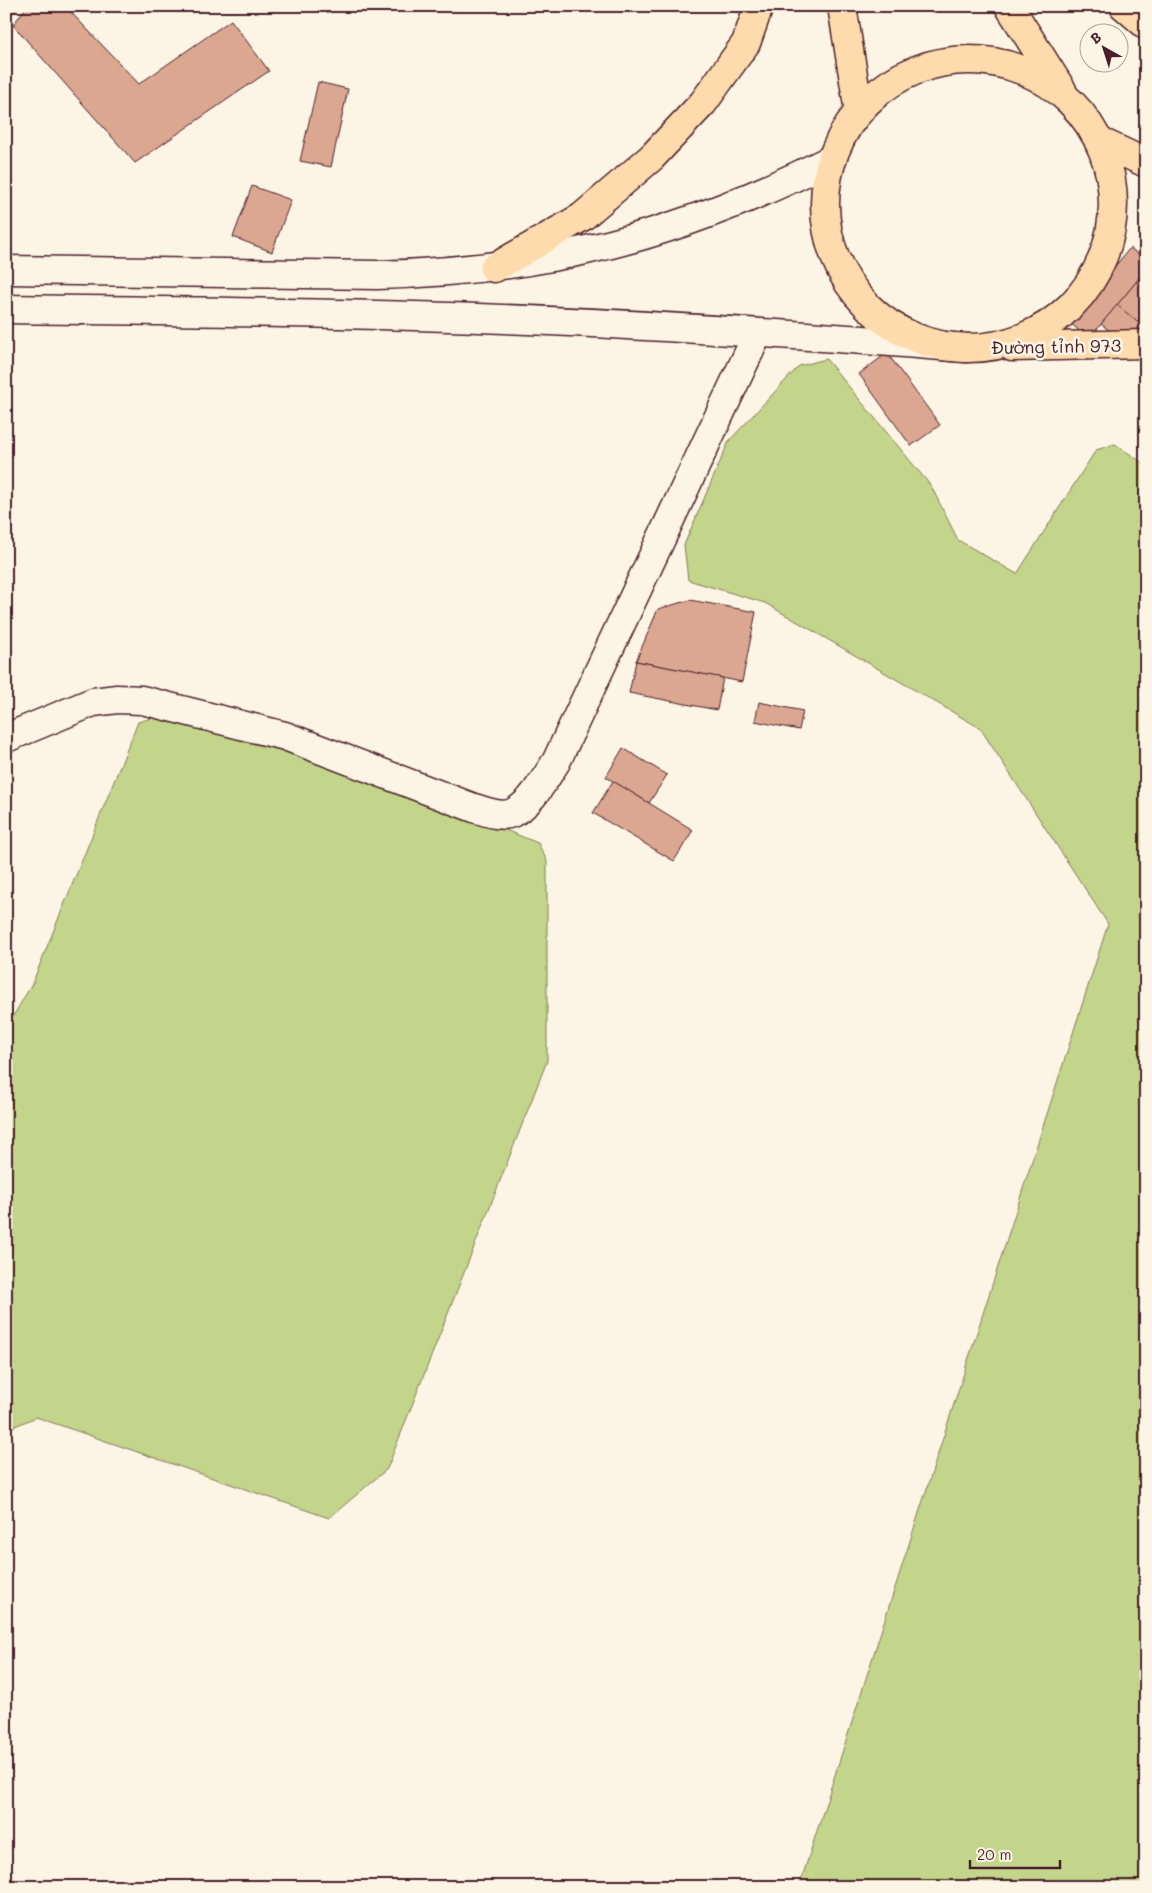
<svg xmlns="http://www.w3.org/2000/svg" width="1152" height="1893" viewBox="0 0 1152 1893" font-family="Mali,sans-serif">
	<rect width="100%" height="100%" fill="#fcf5e5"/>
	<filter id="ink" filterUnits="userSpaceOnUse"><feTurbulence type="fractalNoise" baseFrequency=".02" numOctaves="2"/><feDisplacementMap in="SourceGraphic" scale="10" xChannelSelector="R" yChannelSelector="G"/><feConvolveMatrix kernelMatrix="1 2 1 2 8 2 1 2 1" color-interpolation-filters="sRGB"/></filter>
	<g filter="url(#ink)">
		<g fill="#c3d58a" stroke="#867a5a">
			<polygon points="826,359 931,486 958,540 1017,574 1096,450 1115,444 1146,465 1146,1887 799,1887 1108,924 980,728 765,603 688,580 684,545 729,441 799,366"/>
			<polygon points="162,715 344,766 538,843 547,861 547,1061 387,1469 329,1518 36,1417 6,1430 6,1016 12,1018 32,984 138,722"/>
		</g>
		<g fill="#dca791" stroke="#4a1f2b">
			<polygon points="6,6 20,6 7,18"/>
			<polygon points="27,6 65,6 139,84 231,20 269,71 135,163 13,25"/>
			<polygon points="318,82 348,89 331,167 300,161"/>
			<polygon points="252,186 291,200 272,252 233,237"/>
			<polygon points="1130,248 1146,260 1146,270 1089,339 1069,322"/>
			<polygon points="1146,270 1146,290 1136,282"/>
			<polygon points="1136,282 1146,290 1146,329 1117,305"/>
			<polygon points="1117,305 1141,325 1125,343 1101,324"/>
			<polygon points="887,353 940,425 911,446 859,374"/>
			<polygon points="690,600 756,612 742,682 636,661 658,609"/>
			<polygon points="636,661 723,678 717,710 629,693"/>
			<polygon points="759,702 803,711 799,730 755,721"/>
			<polygon points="623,748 667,775 649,803 606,777"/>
			<polygon points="613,781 693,830 674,861 593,813"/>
		</g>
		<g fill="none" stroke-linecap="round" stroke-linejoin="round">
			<g stroke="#4a1f2b" stroke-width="31">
				<path id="street" d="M6 738 93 702 117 699 142 700 285 736 474 808C485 811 501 818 512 813 531 805 545 778 556 762L758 333"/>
			</g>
			<g stroke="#4a1f2b" stroke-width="31">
				<g id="secondary">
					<path d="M6 270 377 275C548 270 679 236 832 159"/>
					<path d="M6 309C164 311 322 312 479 318 641 324 804 335 966 348"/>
				</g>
			</g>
			<g stroke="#4a1f2b" stroke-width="31">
				<g id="primary">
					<polyline points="842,6 859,112"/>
					<polyline points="1009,6 1062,90"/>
					<polyline points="1124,6 1146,25"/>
					<circle cx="969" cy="204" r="144"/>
					<polyline points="1099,141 1146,163"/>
					<polyline points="494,268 582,217 652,157 703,103 746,43 759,6"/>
					<polyline points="1012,347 1146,344"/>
				</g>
			</g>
			<use href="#street" stroke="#fcf5e5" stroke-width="28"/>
			<use href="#secondary" stroke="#fcf5e5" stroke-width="28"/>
			<use href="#primary" stroke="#fedbac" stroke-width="28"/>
		</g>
	</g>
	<g text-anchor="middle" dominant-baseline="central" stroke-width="5" stroke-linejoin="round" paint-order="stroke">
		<g font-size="18" fill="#4a1f2b" stroke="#fcf5e5">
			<text transform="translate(1056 346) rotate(-1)">Đường tỉnh 973</text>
		</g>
	</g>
	<rect width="1152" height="1893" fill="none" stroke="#fcf5e5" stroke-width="25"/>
	<rect x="12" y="12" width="1127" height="1868" fill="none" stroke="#4a1f2b" stroke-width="2" filter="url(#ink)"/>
	<g transform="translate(1104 48) rotate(321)"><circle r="24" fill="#fcf5e5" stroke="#b59f9b"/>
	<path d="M0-4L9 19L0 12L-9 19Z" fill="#4a1f2b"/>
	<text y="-8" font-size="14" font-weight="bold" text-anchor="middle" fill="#4a1f2b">B</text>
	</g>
	<path d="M970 1860v8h90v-8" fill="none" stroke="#4a1f2b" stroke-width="2.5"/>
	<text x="977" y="1860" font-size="15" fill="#4a1f2b" stroke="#fcf5e5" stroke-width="4" paint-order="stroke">20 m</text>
</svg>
